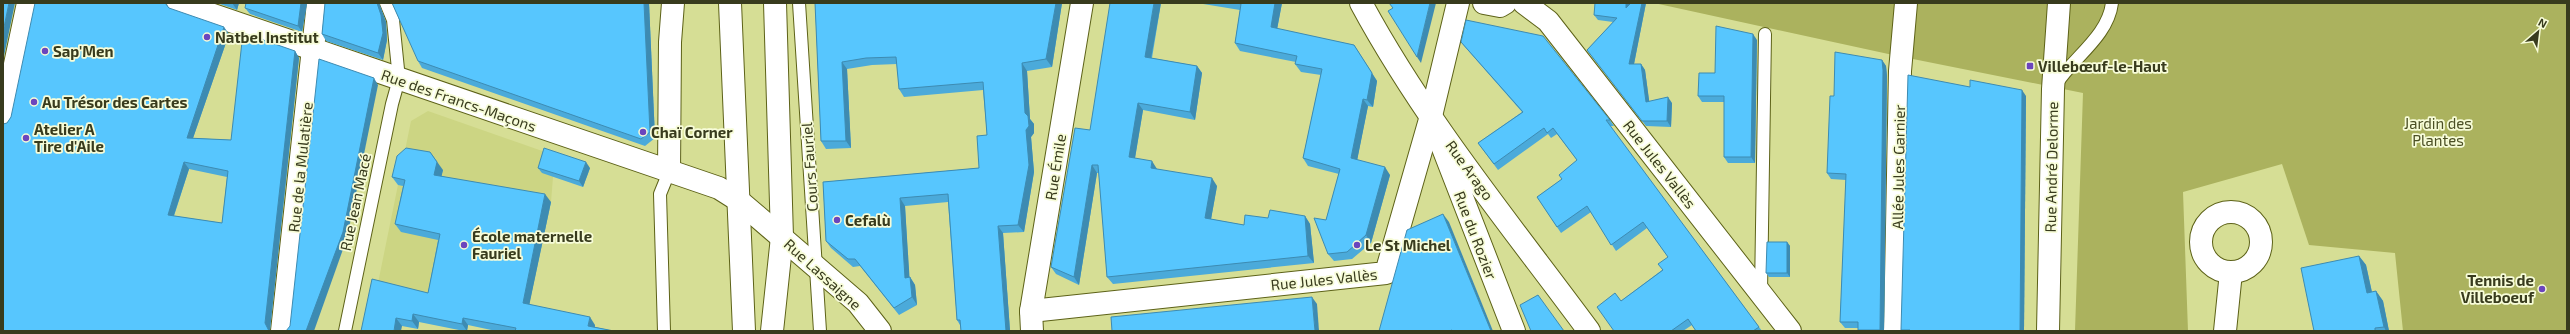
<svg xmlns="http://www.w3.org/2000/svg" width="2570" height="334" viewBox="0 0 2570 334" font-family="'Exo 2',sans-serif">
	<rect width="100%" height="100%" fill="#d6de95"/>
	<polygon fill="#ccd583" points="428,111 548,153 553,177 551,202 526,319 377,288 411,121"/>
	<polygon fill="#abb25e" points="1654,3 2567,3 2567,331 2403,331 2395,253 2309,245 2282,164 2183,192 2188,331 2075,331 2083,93 1893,55"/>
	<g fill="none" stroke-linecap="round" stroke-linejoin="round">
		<g stroke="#5d6218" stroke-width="14">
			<g id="lane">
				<polyline points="799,3 820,331"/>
				<path d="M2057 83C2074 57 2108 36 2112 3"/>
				<polyline points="1761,292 1765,34"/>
				<polyline points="345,331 392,104 399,79 393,20 386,3"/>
				<polyline points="664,331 660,194 669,172"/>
			</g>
		</g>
		<g stroke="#5d6218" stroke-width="24">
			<g id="street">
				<polyline points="178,3 719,188 738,200"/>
				<path d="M1361 3C1424 120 1510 224 1589 331"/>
				<polyline points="1484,3 1500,6 1505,3"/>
				<polyline points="1524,3 1548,21 1790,331"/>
				<polyline points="3,121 28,3"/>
				<polyline points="1441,143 1514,331"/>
				<polyline points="669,172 670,42 673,3"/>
				<circle cx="2231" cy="242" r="30"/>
				<polyline points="1031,311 1386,273 1431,116 1458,3"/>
				<polyline points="282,331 318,3"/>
				<polyline points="1032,331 1031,311 1082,3"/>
				<polyline points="1895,331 1900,71 1906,3"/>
				<polyline points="2048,331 2053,89 2059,3"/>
				<polyline points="2225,331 2231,272"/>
			</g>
		</g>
		<g stroke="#5d6218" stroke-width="24">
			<g id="secondary">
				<polyline points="730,3 744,331"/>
				<polyline points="738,200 858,303 880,331"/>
				<polyline points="772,331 782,237 775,3"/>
			</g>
		</g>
		<use href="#lane" stroke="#fff" stroke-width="12"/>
		<use href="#street" stroke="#fff" stroke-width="22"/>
		<use href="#secondary" stroke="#fff" stroke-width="22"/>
	</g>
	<g fill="#4baada" fill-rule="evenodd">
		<polygon points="217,3 239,3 237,10"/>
		<polygon points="246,3 307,3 302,32 250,14 245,8"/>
		<polygon points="325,3 379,3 386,22 387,40 383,60 326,41 322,34"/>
		<polygon points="649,3 655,138 645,146 422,68 418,61"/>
		<polygon points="815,3 1062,3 1052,67 1027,71 1030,119 1034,124 1034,133 1031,137 1034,172 1024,232 1003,233 1010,331 961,331 960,325 957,320 948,202 905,206 909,277 910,277 915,285 917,305 899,315 860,266 853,267 831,248 826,241 823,182 979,168 987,135 983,90 904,97 899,89 897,64 872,65 847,69 851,148 826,149 821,141"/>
		<polygon points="1161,3 1152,58 1197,66 1202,73 1195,120 1143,110 1135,158 1157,169 1217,186 1211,219 1244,225 1268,218 1305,216 1310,224 1314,263 1113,284 1107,277 1099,173 1097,173 1079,285 1056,274 1051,267 1090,130"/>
		<polygon points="1197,3 1282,3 1277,29 1354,45 1377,81 1373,107 1368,106 1357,160 1390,175 1371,243 1352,259 1334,261 1328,254 1326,220 1339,174 1308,166 1303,158 1321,75 1301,72 1295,64 1296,62 1240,51 1235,43 1240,10"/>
		<polygon points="1595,3 1630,3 1630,4 1646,3 1634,64 1641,64 1645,70 1649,101 1672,103 1671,127 1646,126 1587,50 1613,22 1598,20 1594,15"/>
		<path d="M166 4 169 8 229 34 193 138 231 140 295 51 299 58 270 330V331H3L7 123 11 117ZM189 169 227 177 222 223 174 216Z"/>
		<polygon points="1757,40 1755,163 1728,163 1724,157 1724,102 1702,102 1698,96 1715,73"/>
		<polygon points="1461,42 1610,120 1614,126 1610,126 1762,331 1696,331 1692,325 1683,331 1614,331 1621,301 1662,270 1668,257 1647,228 1616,251 1591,212 1561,233 1537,197 1562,179 1577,160 1557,134 1551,138 1548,134 1498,170 1478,143 1522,112 1465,47"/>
		<polygon points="1882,60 1886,66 1887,76 1884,331 1859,331 1858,328 1845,328 1840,322 1846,180 1831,179 1827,173 1834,96"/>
		<polygon points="1970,87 2026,96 2024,331 1902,331 1901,330"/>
		<polygon points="538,168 590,168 583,187 542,173"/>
		<polygon points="443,170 441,176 551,202 529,305 595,325 595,327 614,331 496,331 468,325 467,331 464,331 419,322 418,329 402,326 361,331 428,293 438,240 401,232 395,224 403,186 398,185 392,177"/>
		<polygon points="1787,242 1790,246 1790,277 1769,277 1766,273"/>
		<polygon points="2359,256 2366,265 2372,292 2376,291 2383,301 2389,331 2314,331"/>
	</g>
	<g fill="#3d8bb2">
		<polygon points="9,3 15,3 3,61 3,32"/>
		<polygon points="232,3 239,3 237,10"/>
		<polygon points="301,3 307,3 302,32 298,26"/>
		<polygon points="377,3 379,3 386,22 387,40 383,60 378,53"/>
		<polygon points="644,3 649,3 655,138 650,132"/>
		<polygon points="1056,3 1062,3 1052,67 1046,59"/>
		<polygon points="1154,3 1161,3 1150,64 1145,57"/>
		<polygon points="1275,3 1282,3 1276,35 1271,27"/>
		<polygon points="1430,3 1436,3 1421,63 1417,57"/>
		<polygon points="1626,3 1630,3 1630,14 1626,8"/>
		<polygon points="1642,3 1646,3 1633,69 1629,64"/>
		<polygon points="224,27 229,34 191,144 187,138"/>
		<polygon points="1753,34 1757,40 1755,163 1751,157"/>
		<polygon points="1354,45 1377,81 1373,107 1367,100"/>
		<polygon points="295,51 299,58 270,330 270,331 269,331 265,323"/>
		<polygon points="1882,60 1886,66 1887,76 1884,331 1880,331 1880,330"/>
		<polygon points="842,62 847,69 851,148 846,141"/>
		<polygon points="1022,63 1027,71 1030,119 1034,124 1034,133 1031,137 1034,172 1024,232 1018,225 1026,130"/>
		<polygon points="1641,64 1645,70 1650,107 1646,102"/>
		<polygon points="1197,66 1202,73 1195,120 1190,112"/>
		<polygon points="374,78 378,85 347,238 314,331 306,331"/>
		<polygon points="2022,90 2026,96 2024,331 2020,331"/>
		<polygon points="1668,97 1672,103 1671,127 1667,121"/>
		<polygon points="1363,99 1368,106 1356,166 1351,158"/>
		<polygon points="1138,103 1143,110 1134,164 1129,157"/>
		<polygon points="430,152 443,170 440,183 434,175"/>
		<polygon points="1152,161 1157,169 1156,175 1151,168"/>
		<polygon points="184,162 189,169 172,221 168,215"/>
		<polygon points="586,162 590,168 583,187 579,181"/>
		<polygon points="1092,165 1097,173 1079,285 1074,277"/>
		<polygon points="1385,167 1390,175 1371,243 1366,235"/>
		<polygon points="1212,178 1217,186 1210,225 1205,218"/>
		<polygon points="545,194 551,202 528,311 523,303"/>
		<polygon points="900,198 905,206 910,285 905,278"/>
		<polygon points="1443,214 1449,222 1493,331 1491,331"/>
		<polygon points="1305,216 1310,224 1314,263 1308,256"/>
		<polygon points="998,226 1003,233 1010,331 1006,331"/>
		<polygon points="1787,242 1790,246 1790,277 1787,273"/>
		<polygon points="2359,256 2366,265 2374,302 2367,293"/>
		<polygon points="910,277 915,285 917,305 912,297"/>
		<polygon points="2376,291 2383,301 2389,331 2386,331 2384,327"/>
		<polygon points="1312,297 1317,304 1319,331 1315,331"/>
		<polygon points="413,314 419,322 418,329 412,321"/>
		<polygon points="590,317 595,325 594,331 588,326"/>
		<polygon points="396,318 402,326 401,331 394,331"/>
		<polygon points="463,318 468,325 467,331 462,324"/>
	</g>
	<g fill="#57c6fe" stroke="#3d8bb2" fill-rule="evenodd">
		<polygon points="3,3 9,3 3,32"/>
		<path d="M35 3H165L169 8 224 27 187 138 231 140 243 33 295 51 265 323 269 331H3V124L7 123 11 117ZM184 162 228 171 222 223 168 215Z"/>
		<polygon points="246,3 301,3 298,26 245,8"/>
		<polygon points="325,3 377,3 381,15 383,33 378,53 322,34"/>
		<polygon points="392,3 644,3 650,132 641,139 418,61"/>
		<polygon points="815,3 1056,3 1046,59 1022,63 1025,113 1028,116 1029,126 1026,130 1029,165 1018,225 998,226 1006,331 961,331 960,320 957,320 948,194 900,198 905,278 910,277 912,297 894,308 855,259 848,259 826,241 823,182 979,168 977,136 987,135 983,82 899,89 896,57 866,58 842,62 846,141 821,141"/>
		<polygon points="1110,3 1154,3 1145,57 1197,66 1190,112 1138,103 1129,157 1152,161 1151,168 1212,178 1205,218 1244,225 1245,215 1268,218 1270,210 1305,216 1308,256 1107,277 1098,165 1092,165 1074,277 1051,267 1075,128 1090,130"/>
		<polygon points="1237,3 1275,3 1271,27 1354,45 1372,73 1367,100 1363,99 1351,158 1385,167 1366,235 1347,252 1328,254 1314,218 1326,220 1340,169 1303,158 1322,69 1295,64 1297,56 1235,43 1241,4"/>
		<polygon points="1389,3 1430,3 1417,57 1388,11 1393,8"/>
		<polygon points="1595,3 1626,3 1626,8 1631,3 1642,3 1629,64 1641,64 1646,102 1668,97 1667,121 1642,121 1587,50 1617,18 1594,15"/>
		<polygon points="1466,20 1543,36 1610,120 1606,120 1759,327 1753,331 1696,331 1688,319 1671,331 1614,331 1597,307 1615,293 1621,301 1663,270 1658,264 1668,257 1643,222 1611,245 1587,206 1557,227 1537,197 1562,179 1559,175 1577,160 1553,128 1547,133 1544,128 1494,164 1478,143 1523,112 1461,42"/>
		<polygon points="1716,26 1753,34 1751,157 1724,157 1724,96 1698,96 1699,73 1715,73"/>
		<polygon points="1835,52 1882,60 1883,70 1880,330 1858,330 1858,322 1840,322 1846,174 1827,173 1830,96 1834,96"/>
		<polygon points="319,59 374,78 343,232 306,331 286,331 290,326"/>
		<polygon points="1908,75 1970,87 1970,80 2022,90 2020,331 1910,331 1910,330 1901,330"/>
		<polygon points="406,148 430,152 437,162 434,175 545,194 523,303 590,317 588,326 614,331 515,331 516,328 463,318 462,324 413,314 412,321 396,318 394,331 361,331 372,279 428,293 440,234 395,224 405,180 392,177 397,156"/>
		<polygon points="544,148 586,162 579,181 538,168"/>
		<polygon points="1443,214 1491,331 1453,331 1452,330 1449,331 1379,331 1407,230"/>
		<polygon points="1767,242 1787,242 1787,273 1766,273"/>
		<polygon points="2359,256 2367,293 2376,291 2384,327 2375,328 2375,331 2314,331 2301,268"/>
		<polygon points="1538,295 1564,331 1531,331 1520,305"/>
		<polygon points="1312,297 1315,331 1112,331 1111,317"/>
	</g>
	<g fill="#6b45bd" stroke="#f7fcd8" stroke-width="1.5">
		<circle cx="207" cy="37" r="4"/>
		<circle cx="45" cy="51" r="4"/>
		<rect x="2026" y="62" width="8" height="8" rx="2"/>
		<circle cx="34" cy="102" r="4"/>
		<circle cx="643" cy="132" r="4"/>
		<circle cx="26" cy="138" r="4"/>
		<circle cx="837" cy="220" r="4"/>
		<circle cx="464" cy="245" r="4"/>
		<circle cx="1357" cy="245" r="4"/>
		<circle cx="2542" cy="289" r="4"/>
	</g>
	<g text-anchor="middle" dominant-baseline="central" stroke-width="3.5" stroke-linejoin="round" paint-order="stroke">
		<g font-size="15" font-weight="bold" fill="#383b1d" stroke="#f7fcd8" text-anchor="start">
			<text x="215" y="37">Natbel Institut</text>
			<text x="53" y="51">Sap'Men</text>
			<text x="2038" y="66">Villebœuf-le-Haut</text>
			<text x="42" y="102">Au Trésor des Cartes</text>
			<text x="34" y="129">Atelier A<tspan x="34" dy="17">Tire d'Aile</tspan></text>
			<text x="651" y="132">Chaï Corner</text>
			<text x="845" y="220">Cefalù</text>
			<text x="472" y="236">École maternelle<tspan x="472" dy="17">Fauriel</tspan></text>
			<text x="1365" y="245">Le St Michel</text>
			<text x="2534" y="280" text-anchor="end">Tennis de<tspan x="2534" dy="17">Villeboeuf</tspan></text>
		</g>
		<g font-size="15" fill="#383b1d" stroke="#f7fcd8">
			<text transform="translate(459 100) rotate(19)">Rue des Francs-Maçons</text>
			<text transform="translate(1660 164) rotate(52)">Rue Jules Vallès</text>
			<text transform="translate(300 167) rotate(-84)">Rue de la Mulatière</text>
			<text transform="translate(809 167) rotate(-94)">Cours Fauriel</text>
			<text transform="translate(1055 167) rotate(-81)">Rue Émile</text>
			<text transform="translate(1898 167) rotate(-89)">Allée Jules Garnier</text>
			<text transform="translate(2051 167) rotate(-89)">Rue André Delorme</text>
			<text transform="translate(1470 170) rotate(54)">Rue Arago</text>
			<text transform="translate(355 202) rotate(-78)">Rue Jean Macé</text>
			<text transform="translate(1476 235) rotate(69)">Rue du Rozier</text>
			<text transform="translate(823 274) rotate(42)">Rue Lassaigne</text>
			<text transform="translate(1324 279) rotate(-6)">Rue Jules Vallès</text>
		</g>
		<g font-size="15" fill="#4b4f24" stroke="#f7fcd8">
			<text x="2438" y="123">Jardin des<tspan x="2438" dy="17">Plantes</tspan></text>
		</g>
	</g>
	<rect width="2570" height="334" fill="none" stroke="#383b1d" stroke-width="8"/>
	<g transform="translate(2538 32) rotate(28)" stroke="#f7fcd8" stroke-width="3" paint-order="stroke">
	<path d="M0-3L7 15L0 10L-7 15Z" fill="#383b1d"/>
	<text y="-6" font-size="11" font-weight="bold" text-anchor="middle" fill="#383b1d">N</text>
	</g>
</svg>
